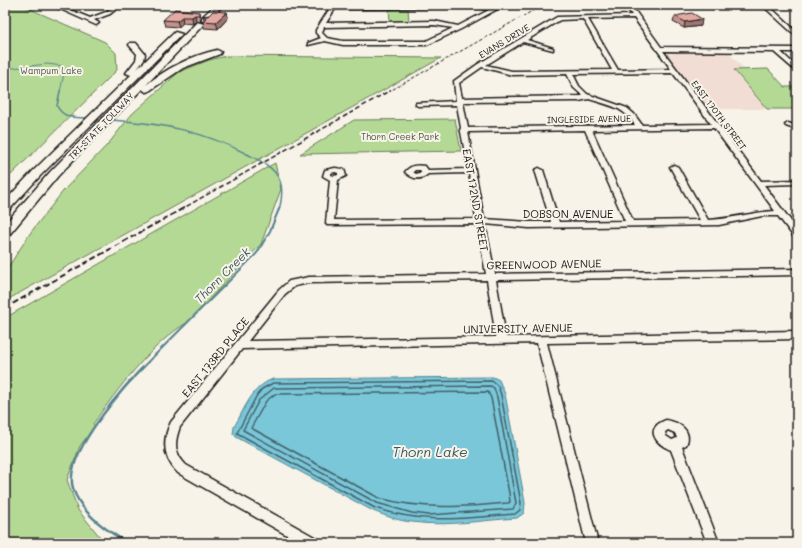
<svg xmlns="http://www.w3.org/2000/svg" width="802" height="548" viewBox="0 0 802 548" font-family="Mali,sans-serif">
	<rect width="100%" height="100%" fill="#f7f3e8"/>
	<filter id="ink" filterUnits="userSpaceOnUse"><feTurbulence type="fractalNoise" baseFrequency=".025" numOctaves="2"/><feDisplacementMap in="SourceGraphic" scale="8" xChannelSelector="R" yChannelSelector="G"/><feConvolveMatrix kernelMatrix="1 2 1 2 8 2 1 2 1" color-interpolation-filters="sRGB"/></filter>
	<g filter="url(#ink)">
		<g fill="#f1ddd3">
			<polygon points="551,5 619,5 621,7 546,8"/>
			<polygon points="728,52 744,69 734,71 767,109 708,109 667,55 676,53"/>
		</g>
		<g fill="#b4d994" stroke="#687a58">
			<polygon points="5,5 21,5 105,42 116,53 117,70 5,181"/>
			<polygon points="389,8 408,8 409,22 390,22"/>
			<polygon points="226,56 441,58 5,301 5,272 31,232 64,190 109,143 132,114 179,72 209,60"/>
			<polygon points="768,69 785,87 797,87 797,109 767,109 734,70"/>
			<polygon points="455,119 461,151 300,154 354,120"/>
			<path d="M275 163 281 189 261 244 188 322C152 343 117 390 93 424L95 426 80 446 67 480 78 510 105 543H5V318Z"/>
		</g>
		<path fill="#7ac7d9" stroke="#54838d" d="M493 377 499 380 505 394 523 491 525 503 524 513 517 518C483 520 446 527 412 522 399 521 386 516 373 511L236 437 233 434 234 427C244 410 252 386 273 379Z"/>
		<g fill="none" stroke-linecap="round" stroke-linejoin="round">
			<g stroke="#426068" stroke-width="1.5">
				<path d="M492 381 498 386 501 395 521 503 520 510 515 514C463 518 427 525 375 508L237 433 257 395 262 389 273 383Z"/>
				<polygon points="491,386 494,388 497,397 516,503 513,509 429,515 412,513 377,503 243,430 259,400 274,388"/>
				<path d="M488 392 491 398 509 493 510 502 508 503C464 507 422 510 379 498L251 428 266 401 275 394Z"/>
			</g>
			<polyline stroke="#54838d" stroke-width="1" points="5,69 47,64 63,66 65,69 60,92"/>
			<g stroke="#54838d" stroke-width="1.5">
				<path d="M60 91 57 106C63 119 77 118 90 118"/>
				<path d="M110 120C162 123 203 131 249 155 259 160 272 166 278 177 284 187 282 199 279 210"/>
			</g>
			<polyline stroke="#54838d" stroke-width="2" points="151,359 257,253 270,231 279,209"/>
			<path stroke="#54838d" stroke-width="2.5" d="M128 543C107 531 80 513 73 488 62 454 129 381 152 358"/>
			<g stroke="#1c1c1c" stroke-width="3">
				<g id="minor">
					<polygon points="51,5 58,5 90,18 106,12 115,5 121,5 110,14 94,20 99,23 96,25"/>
					<polygon points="299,5 305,5 303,10 298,9"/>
					<path d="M332 5H480L494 7 498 5H505L461 29 427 45H343L325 41 308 45V43L321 38 316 33V30ZM472 7 489 10 458 26 434 21 326 23 335 9ZM434 25 453 28 426 41H343L327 38 322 33 324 27Z"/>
					<path d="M625 5H631L661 47 797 48V52H781L797 67V72L774 52 663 51 761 181 797 180V184L764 185 797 229V238L794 237 778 216H762L719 225 529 228 485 224 495 274 797 269V275L496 280 506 337 797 331V339L547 343 598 543H586L537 343 242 349 180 427C174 443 174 453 186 465L318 539 319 543H301L178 473C163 458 162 440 171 422L279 290 289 281 309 277 486 274 477 224 327 225 326 223 330 180 323 176 325 170 335 168 344 169 346 176 338 180 334 220 476 219 469 173 428 174C420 181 412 179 405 172 411 165 416 165 425 166L428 170 468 169 461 132 460 130 461 128 457 105 418 106 416 105V103L456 101 454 81 478 64 557 17 632 15ZM634 18 671 69 618 70 588 19ZM583 19 612 70 512 71 486 65 523 42 553 50V48L527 40 560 20ZM482 67 512 75 567 74 574 88 583 96 462 98 459 83ZM673 73 711 124 642 125 634 114 627 108 587 94 579 86 573 74ZM589 99C610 106 623 106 635 125L468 128 463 102 579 101ZM714 128 775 211C752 212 730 219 708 220L678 167 674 165 670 167 700 220 633 221 592 130ZM585 130 625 221 559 222 543 170 539 168 535 170 551 222H529L484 219 468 132ZM415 170H420L422 172 416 174 413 172ZM335 172 338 173V175L334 176 331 175V173ZM487 280 496 337 248 341 285 294 295 286 309 283Z"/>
					<polygon points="762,5 768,5 797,32 797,37"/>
					<polygon points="788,123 797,126 797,130 786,126 785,125"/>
					<path d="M666 420C679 422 693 431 686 445L682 447 719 543H707L671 450C655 444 644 428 666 420ZM668 430 675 433 677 438 672 440 666 436 665 432Z"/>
				</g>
			</g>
			<g stroke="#1c1c1c" stroke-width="3">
				<g id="highway">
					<polygon points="215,5 223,5 208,21 202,21 202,17"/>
					<path d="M197 22 204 24 146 85C167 68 191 56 217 50L221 52 220 54 183 68 149 91 146 92 142 89 58 176 9 235 5 236V224L50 172Z"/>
					<polygon points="175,32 182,34 41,175 9,210 5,211 5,201 33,171 131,75 126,73 136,60 137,54 129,45 130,43 136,43 145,54 144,60 137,69"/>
				</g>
			</g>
			<use href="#minor" fill="#f7f3e8" fill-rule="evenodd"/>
			<use href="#highway" fill="#f7f3e8" fill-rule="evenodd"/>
			<polyline stroke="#1c1c1c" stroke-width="1" stroke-dasharray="3.5 2" stroke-linecap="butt" points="388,92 543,5"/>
			<polyline stroke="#1c1c1c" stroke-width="1.5" stroke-dasharray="5 2.5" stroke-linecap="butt" points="180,210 389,91"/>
			<polyline stroke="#1c1c1c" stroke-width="2" stroke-dasharray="6 3" stroke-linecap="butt" points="5,308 182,209"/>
		</g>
		<g fill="#c4918c" stroke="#1c1c1c">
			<polygon points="199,12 201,22 196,21 193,24 183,23 179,27 165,26 163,20"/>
			<polygon points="227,12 228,18 218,29 204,28 203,21 204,20 203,16"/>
			<polygon points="675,16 701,26 684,28 673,22"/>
		</g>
		<g fill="#a07672" stroke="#1c1c1c">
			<polygon points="227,12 228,18 218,29 216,22"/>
			<polygon points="195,15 196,21 193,24 192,17"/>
			<polygon points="182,17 183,23 179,27 177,21"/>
			<polygon points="702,19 701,26 684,28 685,22"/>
		</g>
		<g fill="#e4a9a3" stroke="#1c1c1c">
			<polygon points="175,9 199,12 199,15 195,15 192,17 182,17 177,21 163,20"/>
			<polygon points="213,11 227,12 216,22 203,21 206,18 203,16 208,16"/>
			<polygon points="692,13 702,19 685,22 675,16"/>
		</g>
	</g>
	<g text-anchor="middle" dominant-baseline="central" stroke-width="4" stroke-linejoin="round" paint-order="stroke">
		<g font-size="9" fill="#1c1c1c" stroke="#f7f3e8">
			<text transform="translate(504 41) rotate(-31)">EVANS DRIVE</text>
			<text transform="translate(719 115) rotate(53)">EAST 170TH STREET</text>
			<text transform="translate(589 119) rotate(-1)">INGLESIDE AVENUE</text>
			<text transform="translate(101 126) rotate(-46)">TRI-STATE TOLLWAY</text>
		</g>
		<g font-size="9" fill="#4a5540" stroke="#f7f3e8">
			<text x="51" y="70">Wampum Lake</text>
			<text x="400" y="136">Thorn Creek Park</text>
		</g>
		<g font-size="11" fill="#1c1c1c" stroke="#f7f3e8">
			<text transform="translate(476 200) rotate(80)">EAST 172ND STREET</text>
			<text x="568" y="213">DOBSON AVENUE</text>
			<text transform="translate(544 264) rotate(-1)">GREENWOOD AVENUE</text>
			<text transform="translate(518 328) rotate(-1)">UNIVERSITY AVENUE</text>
			<text transform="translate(215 357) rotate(-51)">EAST 173RD PLACE</text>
		</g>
		<g font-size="12" font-style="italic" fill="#3d585e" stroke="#f7f3e8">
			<text transform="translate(222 275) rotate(-45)">Thorn Creek</text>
		</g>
		<g font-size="14" font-style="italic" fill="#3d585e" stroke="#f7f3e8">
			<text x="430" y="451">Thorn Lake</text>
		</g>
	</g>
	<rect width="802" height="548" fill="none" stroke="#f7f3e8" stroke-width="20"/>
	<rect x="10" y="10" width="782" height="528" fill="none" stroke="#1c1c1c" stroke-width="1.5" filter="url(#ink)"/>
</svg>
